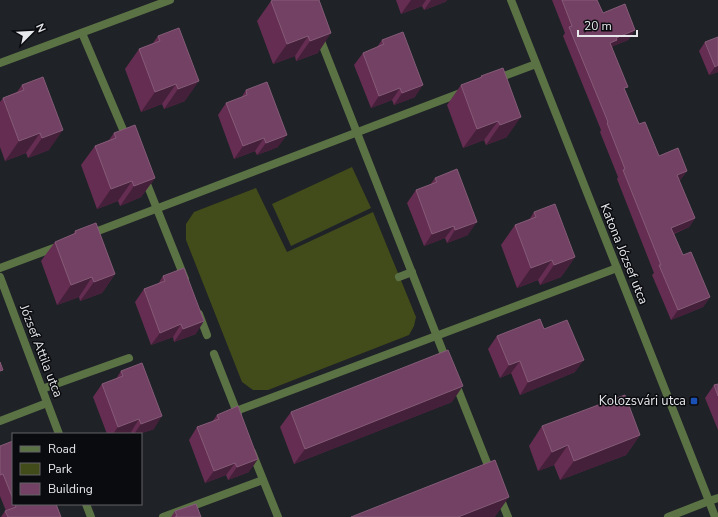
<svg xmlns="http://www.w3.org/2000/svg" width="718" height="517" viewBox="0 0 718 517" font-family="'Nunito Sans',sans-serif">
	<rect width="100%" height="100%" fill="#1f2227"/>
	<g fill="#424b1a">
		<polygon points="352,167 371,208 291,246 272,204"/>
		<polygon points="256,188 287,252 373,212 416,317 414,326 409,335 268,390 253,390 242,382 186,240 186,224 194,212"/>
	</g>
	<g fill="none" stroke-linecap="round" stroke-linejoin="round">
		<g stroke="#5b7245" stroke-width="8">
			<polyline points="82,33 127,139"/>
			<polyline points="319,36 447,362"/>
			<polyline points="496,79 536,64"/>
			<polyline points="145,179 185,279"/>
			<polyline points="90,234 463,92"/>
			<polyline points="0,268 59,246"/>
			<polyline points="399,277 412,272"/>
			<polyline points="199,314 207,335"/>
			<polyline points="214,354 238,415"/>
			<polyline points="455,382 491,473"/>
			<polyline points="42,389 129,358"/>
			<polyline points="236,411 617,268"/>
			<polyline points="252,452 278,517"/>
			<polyline points="499,495 508,517"/>
			<polyline points="163,517 263,480"/>
		</g>
		<g stroke="#5b7245" stroke-width="8">
			<polyline points="511,0 709,501 718,498"/>
			<polyline points="0,63 170,0"/>
			<polyline points="0,277 59,434"/>
			<polyline points="0,421 47,403"/>
			<polyline points="86,504 91,517"/>
		</g>
		<polyline stroke="#5b7245" stroke-width="8" points="668,517 709,501 715,517"/>
	</g>
	<g fill="#662d52">
		<polygon points="319,0 318,53 296,61 295,56 273,64 257,21 271,1"/>
		<polygon points="396,0 447,0 445,2 424,10 422,6 401,14"/>
		<polygon points="552,0 597,0 603,13 635,30 628,40 613,46 612,48 625,91 639,124 659,156 687,171 680,180 679,181 695,218 689,227 674,234 683,255 710,297 703,307 671,320 652,275 654,273 617,179 618,177 600,132 601,130 563,36 565,33"/>
		<polygon points="158,36 185,101 164,109 162,104 141,112 125,69 139,49 153,43"/>
		<polygon points="382,40 415,97 394,105 392,100 371,108 354,65 363,53 377,47"/>
		<polygon points="705,42 718,72 709,75 699,51"/>
		<polygon points="481,76 507,137 486,145 484,140 463,148 447,105 461,85 480,78"/>
		<polygon points="22,85 49,150 28,158 26,153 5,161 0,147 0,102 3,98 17,92"/>
		<polygon points="246,90 278,147 257,155 255,151 234,159 218,115 226,103 241,98"/>
		<polygon points="114,133 155,178 141,197 120,206 118,201 97,209 81,165 95,146 109,140"/>
		<polygon points="435,178 468,235 447,243 445,238 424,246 407,203 416,190 430,185"/>
		<polygon points="534,212 575,257 561,277 540,285 538,280 517,288 501,245 515,225 529,220"/>
		<polygon points="75,231 115,274 102,293 80,301 79,297 57,305 41,261 55,242 73,235"/>
		<polygon points="163,276 196,334 174,342 173,337 151,345 135,302 144,289 158,284"/>
		<polygon points="544,329 575,372 520,395 511,373 500,378 488,349 497,336"/>
		<polygon points="121,371 154,429 139,434 131,434 131,432 125,434 107,434 93,397 102,384 116,379"/>
		<polygon points="718,384 718,430 705,398 714,385"/>
		<polygon points="452,402 294,464 280,427 291,412"/>
		<polygon points="217,415 249,472 228,480 226,475 205,483 189,440 197,427 212,422"/>
		<polygon points="542,426 640,435 626,455 560,480 554,465 538,471 529,446"/>
		<polygon points="13,441 13,504 56,504 61,517 1,517 5,511 6,511 0,496 0,446"/>
		<polygon points="175,511 201,517 171,517"/>
	</g>
	<g fill="#44203a">
		<polygon points="411,0 426,0 422,6 401,14"/>
		<polygon points="431,0 447,0 445,2 424,10"/>
		<polygon points="635,30 628,40 613,46 611,49 610,43 616,38"/>
		<polygon points="331,33 318,53 296,61 310,41"/>
		<polygon points="308,36 295,56 273,64 287,44"/>
		<polygon points="718,65 718,72 709,75 715,67"/>
		<polygon points="199,81 185,101 164,109 178,89"/>
		<polygon points="176,84 162,104 141,112 155,92"/>
		<polygon points="423,85 415,97 394,105 402,93"/>
		<polygon points="400,88 392,100 371,108 379,96"/>
		<polygon points="521,117 507,137 486,145 500,125"/>
		<polygon points="498,121 484,140 463,148 477,129"/>
		<polygon points="63,130 49,150 28,158 42,138"/>
		<polygon points="40,133 26,153 5,161 19,141"/>
		<polygon points="287,135 278,147 257,155 266,143"/>
		<polygon points="264,138 255,151 234,159 243,146"/>
		<polygon points="687,171 680,180 670,184 677,175"/>
		<polygon points="155,178 141,197 120,206 134,186"/>
		<polygon points="132,181 118,201 97,209 111,189"/>
		<polygon points="695,218 689,227 665,237 671,228"/>
		<polygon points="477,222 468,235 447,243 455,230"/>
		<polygon points="454,226 445,238 424,246 432,234"/>
		<polygon points="575,257 561,277 540,285 554,265"/>
		<polygon points="552,260 538,280 517,288 531,268"/>
		<polygon points="115,274 102,293 80,301 94,282"/>
		<polygon points="92,277 79,297 57,305 71,285"/>
		<polygon points="710,297 703,307 671,320 678,310"/>
		<polygon points="204,321 196,334 174,342 183,329"/>
		<polygon points="181,324 173,337 151,345 160,333"/>
		<polygon points="584,360 575,372 520,395 528,382"/>
		<polygon points="520,361 511,373 500,378 509,365"/>
		<polygon points="463,386 452,402 294,464 305,449"/>
		<polygon points="162,416 154,429 139,434 134,434 141,424"/>
		<polygon points="139,419 131,432 125,434 113,434 118,427"/>
		<polygon points="640,435 626,455 560,480 574,461"/>
		<polygon points="568,445 554,465 538,471 552,452"/>
		<polygon points="258,459 249,472 228,480 237,467"/>
		<polygon points="235,463 226,475 205,483 214,471"/>
		<polygon points="509,497 495,517 458,517"/>
	</g>
	<g fill="#734163" stroke="#855b78">
		<polygon points="273,0 319,0 331,33 310,41 308,36 287,44 271,1"/>
		<polygon points="562,0 597,0 603,13 625,4 635,30 616,38 617,40 610,43 628,87 624,88 639,124 645,122 659,156 678,148 687,171 677,175 695,218 671,228 683,255 691,252 710,297 678,310 659,265 661,265 623,170 625,169 607,123 608,122 569,27 572,26"/>
		<polygon points="179,28 199,81 178,89 176,84 155,92 139,49 160,41 158,36"/>
		<polygon points="403,32 423,85 402,93 400,88 379,96 363,53 384,44 382,40"/>
		<polygon points="718,37 718,65 715,67 705,42"/>
		<polygon points="503,68 521,117 500,125 498,121 477,129 461,85 482,77 481,76"/>
		<polygon points="43,77 63,130 42,138 40,133 19,141 3,98 24,90 22,85"/>
		<polygon points="267,82 287,135 266,143 264,138 243,146 226,103 247,95 246,90"/>
		<polygon points="135,125 155,178 134,186 132,181 111,189 95,146 116,138 114,133"/>
		<polygon points="457,169 477,222 455,230 454,226 432,234 416,190 437,182 435,178"/>
		<polygon points="555,204 575,257 554,265 552,260 531,268 515,225 536,217 534,212"/>
		<polygon points="96,223 115,274 94,282 92,277 71,285 55,242 76,233 75,231"/>
		<polygon points="184,268 204,321 183,329 181,324 160,333 144,289 165,281 163,276"/>
		<polygon points="540,319 544,329 567,320 584,360 528,382 520,361 509,365 497,336"/>
		<polygon points="448,350 463,386 305,449 291,412"/>
		<polygon points="0,362 3,370 0,371"/>
		<polygon points="142,363 162,416 141,424 139,419 118,427 102,384 123,376 121,371"/>
		<polygon points="718,384 718,396 714,385"/>
		<polygon points="625,395 640,435 574,461 568,445 552,452 542,426"/>
		<polygon points="238,406 258,459 237,467 235,463 214,471 197,427 219,419 217,415"/>
		<polygon points="13,441 13,499 3,474 0,475 0,446"/>
		<polygon points="495,460 509,497 458,517 351,517"/>
		<polygon points="15,504 56,504 61,517 8,517 5,511 16,507"/>
		<polygon points="196,504 201,517 175,517 177,516 175,511"/>
	</g>
	<rect fill="#1a4fb4" stroke="#0a0b0e" stroke-width="1.5" x="690" y="397" width="8" height="8" rx="2"/>
	<g text-anchor="middle" dominant-baseline="central" stroke-width="3" stroke-linejoin="round" paint-order="stroke">
		<g font-size="13" fill="#e5e7eb" stroke="#0a0b0e">
			<text transform="translate(624 254) rotate(68)">Katona József utca</text>
			<text transform="translate(41 351) rotate(69)">József Attila utca</text>
		</g>
		<g font-size="13" fill="#e5e7eb" stroke="#0a0b0e" text-anchor="end">
			<text x="686" y="401">Kolozsvári utca</text>
		</g>
	</g>
	<rect x="12" y="433" width="130" height="72" fill="#0a0b0e" stroke="#626366"/>
	<rect x="20" y="446" width="20" height="6" fill="#5b7245" stroke="#626366"/>
	<text x="48" y="453" font-size="12" fill="#e5e7eb">Road</text>
	<rect x="20" y="463" width="20" height="12" fill="#424b1a" stroke="#626366"/>
	<text x="48" y="473" font-size="12" fill="#e5e7eb">Park</text>
	<rect x="20" y="483" width="20" height="12" fill="#734163" stroke="#626366"/>
	<text x="48" y="493" font-size="12" fill="#e5e7eb">Building</text>
	<g transform="translate(32 32) rotate(66)" stroke="#0a0b0e" stroke-width="3" paint-order="stroke">
	<path d="M0-3L7 15L0 10L-7 15Z" fill="#e5e7eb"/>
	<text y="-6" font-size="11" font-weight="bold" text-anchor="middle" fill="#e5e7eb">N</text>
	</g>
	<path d="M578 30v6h59v-6" fill="none" stroke="#e5e7eb" stroke-width="2"/>
	<text x="584" y="30" font-size="12" fill="#e5e7eb" stroke="#0a0b0e" stroke-width="3" paint-order="stroke">20 m</text>
</svg>
